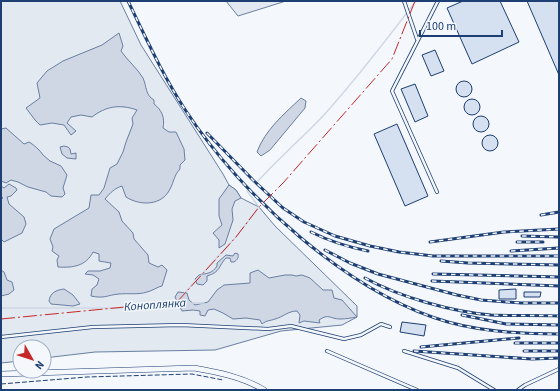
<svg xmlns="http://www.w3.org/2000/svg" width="560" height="391" viewBox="0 0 560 391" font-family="'Source Sans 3',sans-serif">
	<rect width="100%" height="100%" fill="#f4f7fb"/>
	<g fill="#e3e9f0" stroke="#687fa3">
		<polygon points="1,1 120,1 141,45 223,174 229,185 236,190 241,198 259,207 275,226 357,306 357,317 342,325 281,331 215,350 95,352 44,358 44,347 20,347 20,361 1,363"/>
		<polygon points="226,1 286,1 238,16"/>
	</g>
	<g fill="#cfd7e4" stroke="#687fa3">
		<path d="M119 33 123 46 121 51C127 60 137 68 143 78 147 87 145 95 154 100V104C162 110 165 118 163 128L169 132H176L184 149 185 160 180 165V169C174 175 174 182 170 189 162 206 140 206 126 197L122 186C115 188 110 193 105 199L119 212 122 221 133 233 134 239 148 255 149 263 158 267 162 265 167 270 162 286C157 287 152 291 147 292 138 295 129 293 119 294 107 295 105 299 91 296L92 289 97 285 99 279 93 275 85 274 88 271H100L110 268 111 263 99 261V254L93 252C86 266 73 268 58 267L57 260 59 256 52 251 53 247 50 239 54 229 89 208 91 195H99L104 188 110 168 117 164 123 152 126 142 133 124 132 118 137 110C120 104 106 106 92 117L81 115 71 117 67 123 76 131 71 135 64 125 52 123 40 125 35 120 26 108 40 98 37 83 47 71 63 61 102 45Z"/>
		<path d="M301 98 306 101 305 108 270 150 261 156 257 152C265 130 284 114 301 98Z"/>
		<path d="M6 128 24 144 29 142C34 145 40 150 43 155L50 161 61 166 67 175 63 188 65 194 62 197 51 196 46 192 28 187 18 182 11 180 6 183 1 181V129Z"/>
		<polygon points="64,146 68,147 70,149 71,154 76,153 76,159 67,158 62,154 60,147"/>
		<polygon points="9,184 16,188 17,190 11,196 7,197 9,204 24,217 26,224 22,233 4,242 1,239 1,199 3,198 1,196 1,186 4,188"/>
		<polygon points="229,185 236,190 241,198 235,201 232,209 233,220 225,244 219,248 219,240 213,233 222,225 219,216 219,199"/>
		<path d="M235 253 238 254C239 258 237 260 234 262H231L230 258H226C218 266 221 272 207 276V281L203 285 197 284 195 279 199 275C207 273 212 274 217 266V263L226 255 233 256Z"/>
		<polygon points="1,270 4,272 7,280 12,282 14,290 9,294 1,296"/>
		<path d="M258 270 269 278 285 275H292L296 276 302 275 310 278 323 290H332L334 298 342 300 357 317C351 318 346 319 340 319 330 319 329 313 319 320L320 323 304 321 299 323 300 315 297 311C288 311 283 317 275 319 270 321 267 320 262 324L260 320 246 318 233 319 223 313 214 309 208 310 205 316 200 315V311L193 310 182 311 175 297 178 292 187 293 189 300 195 305 208 302 217 290 224 285 250 283V273Z"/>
		<path d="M64 289 73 295 80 304 73 306 51 304 49 301C50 293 56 290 64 289Z"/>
	</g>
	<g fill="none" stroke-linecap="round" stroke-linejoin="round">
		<g stroke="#cfd7e4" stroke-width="1.5">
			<path d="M258 181C279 158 302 138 323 116 356 80 386 40 416 1"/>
			<polyline points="202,274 236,237 259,207 247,191"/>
			<polyline points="184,294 196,280"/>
			<polyline points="192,303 204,303"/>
			<polyline points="1,308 119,308 178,302"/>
		</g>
	</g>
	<g fill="#d5e0f0" stroke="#1d3f73">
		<polygon points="463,1 500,1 519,42 472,64 447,8"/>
		<polygon points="527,1 559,1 559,75"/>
		<polygon points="435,50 444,71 431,76 422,55"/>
		<circle cx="464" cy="89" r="8"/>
		<polygon points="415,84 428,116 415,122 401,89"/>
		<circle cx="472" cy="107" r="8"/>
		<circle cx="481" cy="124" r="8"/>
		<polygon points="397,124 428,196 405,206 374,134"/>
		<circle cx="490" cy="143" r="8"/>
		<polygon points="516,289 516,299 499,299 499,290"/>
		<polygon points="524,292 541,292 540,297 524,297"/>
		<polygon points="402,322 426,325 424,336 400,332"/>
	</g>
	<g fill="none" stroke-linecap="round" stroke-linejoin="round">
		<g stroke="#1d3f73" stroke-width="4">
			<g id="lane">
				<polyline points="404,1 417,39"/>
				<polyline points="437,192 392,91 438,1"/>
				<polyline points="1,337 93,327 181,325 268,329 291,326 344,339 361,335 381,324 390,327"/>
				<polyline points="327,351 417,390"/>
				<polyline points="404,351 458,368 494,390"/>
				<polyline points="518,390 525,385 559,369"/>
			</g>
		</g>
		<g stroke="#1d3f73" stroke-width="6">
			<path id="street" d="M1 374 194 368C217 372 243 377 264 390"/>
		</g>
		<use href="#lane" stroke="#f4f7fb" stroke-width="2.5"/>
		<use href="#street" stroke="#f4f7fb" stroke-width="5"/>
		<g stroke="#1d3f73" stroke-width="3">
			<g id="rail">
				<path d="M128 1C146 38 163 76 186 111 241 195 349 294 448 322 484 332 522 334 559 334"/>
				<polyline points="207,133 253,180 283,208 304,222 335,236 370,246 399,252 433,256 559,256"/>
				<polyline points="541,215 559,212"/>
				<path d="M311 232C329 241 348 247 368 251"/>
				<polyline points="522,236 559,237"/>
				<polyline points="430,242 504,232 559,229"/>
				<polyline points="517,242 543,242"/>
				<polyline points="325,250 350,263 378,274 457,295 481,300 521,303 559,303"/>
				<polyline points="511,251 559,248"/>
				<polyline points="441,261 468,263 559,265"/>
				<polyline points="433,274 559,277"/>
				<path d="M365 278C399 297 453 312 491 315 514 316 537 315 559 316"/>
				<polyline points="432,281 559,286"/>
				<polyline points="462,315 506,324 559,325"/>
				<polyline points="515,343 559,343"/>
				<polyline points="421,347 519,338"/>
				<polyline points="414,351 532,359 559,358"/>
				<polyline points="524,351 559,351"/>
			</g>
		</g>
		<use href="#rail" stroke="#f4f7fb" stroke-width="1.5" stroke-dasharray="4.5" stroke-linecap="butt"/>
		<polyline stroke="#1d3f73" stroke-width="1" stroke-dasharray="5 2" stroke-linecap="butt" points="1,384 87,377 192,374 223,380"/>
		<polyline stroke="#c62828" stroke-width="1" stroke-dasharray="14 3 2 3" stroke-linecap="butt" points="1,319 177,302 236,237 259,207 283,183 392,59 415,1"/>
	</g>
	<g text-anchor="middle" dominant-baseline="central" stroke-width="3" stroke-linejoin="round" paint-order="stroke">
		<g font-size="12" font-style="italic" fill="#1d3f73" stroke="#f4f7fb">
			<text transform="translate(155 305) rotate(-4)">Коноплянка</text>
		</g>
	</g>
	<rect width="560" height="391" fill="none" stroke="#1d3f73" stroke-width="4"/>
	<g transform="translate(32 359) rotate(129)"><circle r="19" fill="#f4f7fb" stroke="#9eadc5"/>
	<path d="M0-3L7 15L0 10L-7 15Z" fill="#c62828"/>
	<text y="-6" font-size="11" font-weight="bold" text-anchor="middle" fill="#1d3f73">N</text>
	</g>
	<path d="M420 30v6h82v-6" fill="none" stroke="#1d3f73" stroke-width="2"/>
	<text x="426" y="30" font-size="12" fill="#1d3f73" stroke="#f4f7fb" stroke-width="3" paint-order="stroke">100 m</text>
</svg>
